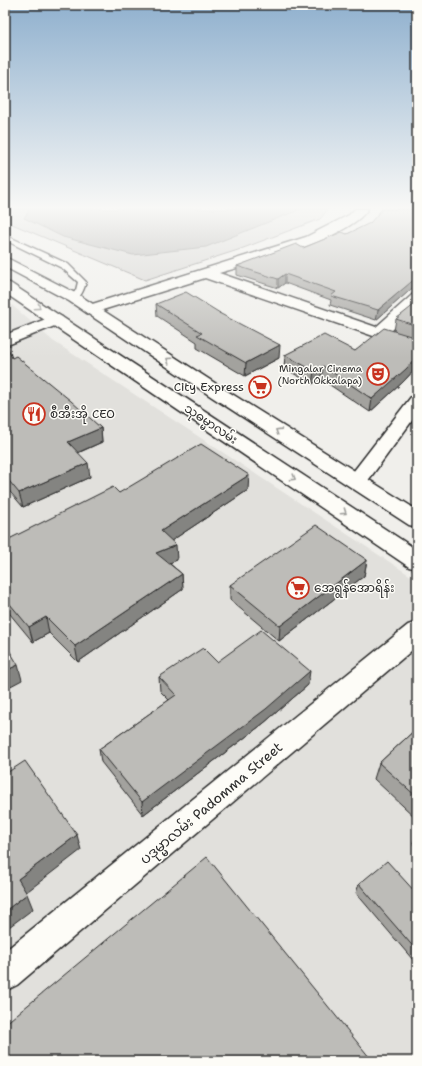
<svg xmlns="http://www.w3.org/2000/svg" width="422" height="1066" viewBox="0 0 422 1066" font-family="'Shantell Sans','Noto Sans Myanmar',sans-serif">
	<rect width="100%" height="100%" fill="#f0efeb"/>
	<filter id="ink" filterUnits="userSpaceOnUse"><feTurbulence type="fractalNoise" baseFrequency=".025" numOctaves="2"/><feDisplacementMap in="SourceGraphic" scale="8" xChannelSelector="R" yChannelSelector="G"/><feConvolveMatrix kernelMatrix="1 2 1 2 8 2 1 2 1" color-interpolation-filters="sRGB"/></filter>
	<g filter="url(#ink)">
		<polygon fill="#e1e0dc" points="5,299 53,341 417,580 417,1061 5,1061"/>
		<polygon fill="#d3d2cf" stroke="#7f7e7d" points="5,209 328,209 320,219 238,250 145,280 5,221"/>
		<polygon fill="#aaa9a7" stroke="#777775" points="30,209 301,209 206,247 133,255 63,237 24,218"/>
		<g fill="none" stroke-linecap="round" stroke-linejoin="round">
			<g stroke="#2b2b2b" stroke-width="3">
				<path id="lane" d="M5 235 68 264 86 282C84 289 81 298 74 300L70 298 76 290 78 282 62 268 5 240Z"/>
			</g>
			<g stroke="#2b2b2b" stroke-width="3">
				<g id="street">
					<path d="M355 209H368C347 240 256 262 219 273L376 327 412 295 417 293V306L390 332 417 341V351L205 278 96 312 91 314 86 312 83 309 86 306 306 237 349 215Z"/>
					<polygon points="56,315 62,317 64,320 62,323 5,346 5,335"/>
					<polygon points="417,396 417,414 364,486 357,488 350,486 347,481 350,476 411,397"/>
					<polygon points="417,622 417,646 17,985 5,991 5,951 408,625"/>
				</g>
			</g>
			<g stroke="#2b2b2b" stroke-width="3">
				<g id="primary">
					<polygon points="5,257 79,295 224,389 417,510 417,527 409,525 212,397 69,301 5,267"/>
					<polygon points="5,282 10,283 417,550 417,569 409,567 5,293"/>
				</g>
			</g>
			<use href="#lane" fill="#fdfcf7" fill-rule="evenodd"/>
			<use href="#street" fill="#fdfcf7" fill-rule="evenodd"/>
			<use href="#primary" fill="#fdfcf7" fill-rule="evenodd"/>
		</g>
		<g fill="#a3a29e" stroke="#2b2b2b">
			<polygon points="417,209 417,284 376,320 330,305 331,300 285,283 278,288 237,275 237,266 303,248 347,234"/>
			<polygon points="156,304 220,313 220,314 279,358 245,376 197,348 197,342 157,316"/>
			<polygon points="417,305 417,367 403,382 370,412 321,379 312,384 284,368 285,355 355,351 394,331 396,319"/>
			<polygon points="5,346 12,358 101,428 102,442 78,453 90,477 23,507 5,486"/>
			<polygon points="248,490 171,541 177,560 169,563 182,574 183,589 78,662 49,633 33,642 5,608 5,541 119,493"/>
			<polygon points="367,560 364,576 279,641 230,600 230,585"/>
			<polygon points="217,662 308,685 264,723 143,815 101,762 99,749 169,700 160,691 159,677"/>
			<polygon points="417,728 417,819 374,779 379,763"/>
			<polygon points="417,833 417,847 413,843"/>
			<polygon points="359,884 417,894 417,956 413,960 356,893"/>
		</g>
		<g fill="#848481" stroke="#2b2b2b">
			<polygon points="285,274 285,283 278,288 278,279"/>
			<polygon points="417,277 417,284 376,320 378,310"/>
			<polygon points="280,345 279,358 245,376 246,363"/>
			<polygon points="417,357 417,367 403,382 370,412 372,399"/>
			<polygon points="323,366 321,379 312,384 314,371"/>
			<polygon points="101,428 102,442 70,456 68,442"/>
			<polygon points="88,463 90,477 23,507 19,493"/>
			<polygon points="249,475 248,490 162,547 161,531"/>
			<polygon points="176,545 177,560 157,568 156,553"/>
			<polygon points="367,560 364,576 279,641 280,626"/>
			<polygon points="182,574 183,589 78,662 75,646"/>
			<polygon points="46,617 49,633 33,642 29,627"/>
			<polygon points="18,665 22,680 5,689 5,671"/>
			<polygon points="310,671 308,685 264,723 143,815 142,802"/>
			<polygon points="77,835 81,850 24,894 18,879"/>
			<polygon points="27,894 33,909 5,930 5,911"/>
			<polygon points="417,953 417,956 413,960"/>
		</g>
		<g fill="#bdbcb8" stroke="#2b2b2b">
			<polygon points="382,209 417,209 417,277 378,310 331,296 336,292 285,274 278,279 237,266 296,244 303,248 342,232 347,234 370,223"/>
			<polygon points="186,292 220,313 219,313 280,345 246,363 197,335 202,333 156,304"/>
			<polygon points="415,304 417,305 417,326 396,319"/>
			<polygon points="384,328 417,338 417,357 406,369 372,399 323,366 314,371 285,355 324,335 355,351"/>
			<polygon points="7,345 12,358 16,356 71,401 101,428 68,442 88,463 19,493 5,476 5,346"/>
			<polygon points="201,444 249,475 161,531 176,545 156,553 182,574 75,646 46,617 29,627 5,598 5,541 113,487 119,493"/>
			<polygon points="316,525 367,560 280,626 230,585"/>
			<polygon points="261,630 310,671 266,709 142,802 99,749 176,695 159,677 203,648 217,662"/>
			<polygon points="5,643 18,665 5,671"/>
			<polygon points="417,728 417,797 379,763"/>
			<polygon points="25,761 77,835 18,879 27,894 5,911 5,774"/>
			<polygon points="207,857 370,1058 367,1061 5,1061 5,1024"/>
			<polygon points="387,861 417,894 417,951 359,884"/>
		</g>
		<defs><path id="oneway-chevron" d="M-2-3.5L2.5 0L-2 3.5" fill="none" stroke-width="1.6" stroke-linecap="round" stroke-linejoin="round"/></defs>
		<g stroke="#9e9e9b">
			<use href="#oneway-chevron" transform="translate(38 307) rotate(34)"/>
			<use href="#oneway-chevron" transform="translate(169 360) rotate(-146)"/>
			<use href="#oneway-chevron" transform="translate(278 431) rotate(-148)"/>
			<use href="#oneway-chevron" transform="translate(293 478) rotate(32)"/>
			<use href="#oneway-chevron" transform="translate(344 512) rotate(34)"/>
		</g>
	</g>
	<linearGradient id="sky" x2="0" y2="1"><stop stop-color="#8fb0ce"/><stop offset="0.58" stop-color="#f8f8f6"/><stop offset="1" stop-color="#f8f8f6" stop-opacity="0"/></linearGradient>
	<rect width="422" height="358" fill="url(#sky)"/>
	<defs>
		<g id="theatre-ring" transform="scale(1.15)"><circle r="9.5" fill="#fdfcf7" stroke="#c8321e" stroke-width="1.5"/><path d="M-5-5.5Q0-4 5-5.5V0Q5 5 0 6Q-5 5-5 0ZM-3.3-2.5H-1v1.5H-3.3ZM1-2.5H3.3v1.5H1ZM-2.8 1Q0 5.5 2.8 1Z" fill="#c8321e"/></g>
		<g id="supermarket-ring" transform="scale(1.15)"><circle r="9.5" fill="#fdfcf7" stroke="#c8321e" stroke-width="1.5"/><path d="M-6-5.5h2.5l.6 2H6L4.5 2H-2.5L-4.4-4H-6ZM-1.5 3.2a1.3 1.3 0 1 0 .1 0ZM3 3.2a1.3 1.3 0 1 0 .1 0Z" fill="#c8321e"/></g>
		<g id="restaurant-ring" transform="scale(1.15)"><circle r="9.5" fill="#fdfcf7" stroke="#c8321e" stroke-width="1.5"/><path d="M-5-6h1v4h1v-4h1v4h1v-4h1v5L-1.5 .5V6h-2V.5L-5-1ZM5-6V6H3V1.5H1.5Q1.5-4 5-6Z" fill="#c8321e"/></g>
	</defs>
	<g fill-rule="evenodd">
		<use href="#theatre-ring" x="378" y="374"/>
		<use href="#supermarket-ring" x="260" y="387"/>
		<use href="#restaurant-ring" x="34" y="414"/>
		<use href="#supermarket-ring" x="298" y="588"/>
	</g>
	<g text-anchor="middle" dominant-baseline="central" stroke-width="3" stroke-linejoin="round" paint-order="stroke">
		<g font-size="10" fill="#2b2b2b" stroke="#fdfcf7" text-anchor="end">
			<text x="362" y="368">Mingalar Cinema<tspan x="362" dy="12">(North Okkalapa)</tspan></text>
		</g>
		<g font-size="12" fill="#2b2b2b" stroke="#fdfcf7" text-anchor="start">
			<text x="244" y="387" text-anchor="end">City Express</text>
			<text x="50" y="414">စီအီးအို CEO</text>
			<text x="314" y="588">အေရွန်အောရိန်း</text>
		</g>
		<g font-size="12" fill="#2b2b2b" stroke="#fdfcf7">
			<text transform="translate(211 424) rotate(34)">သုဓမ္မာလမ်း</text>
		</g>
		<g font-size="14" fill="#2b2b2b" stroke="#fdfcf7">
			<text transform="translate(211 803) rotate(-40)">ပဒုမ္မာလမ်း Padomma Street</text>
		</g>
	</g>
	<rect width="422" height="1066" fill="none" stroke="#fdfcf7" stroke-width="20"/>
	<rect x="10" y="10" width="402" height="1046" fill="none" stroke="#2b2b2b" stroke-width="1.5" filter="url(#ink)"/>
</svg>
